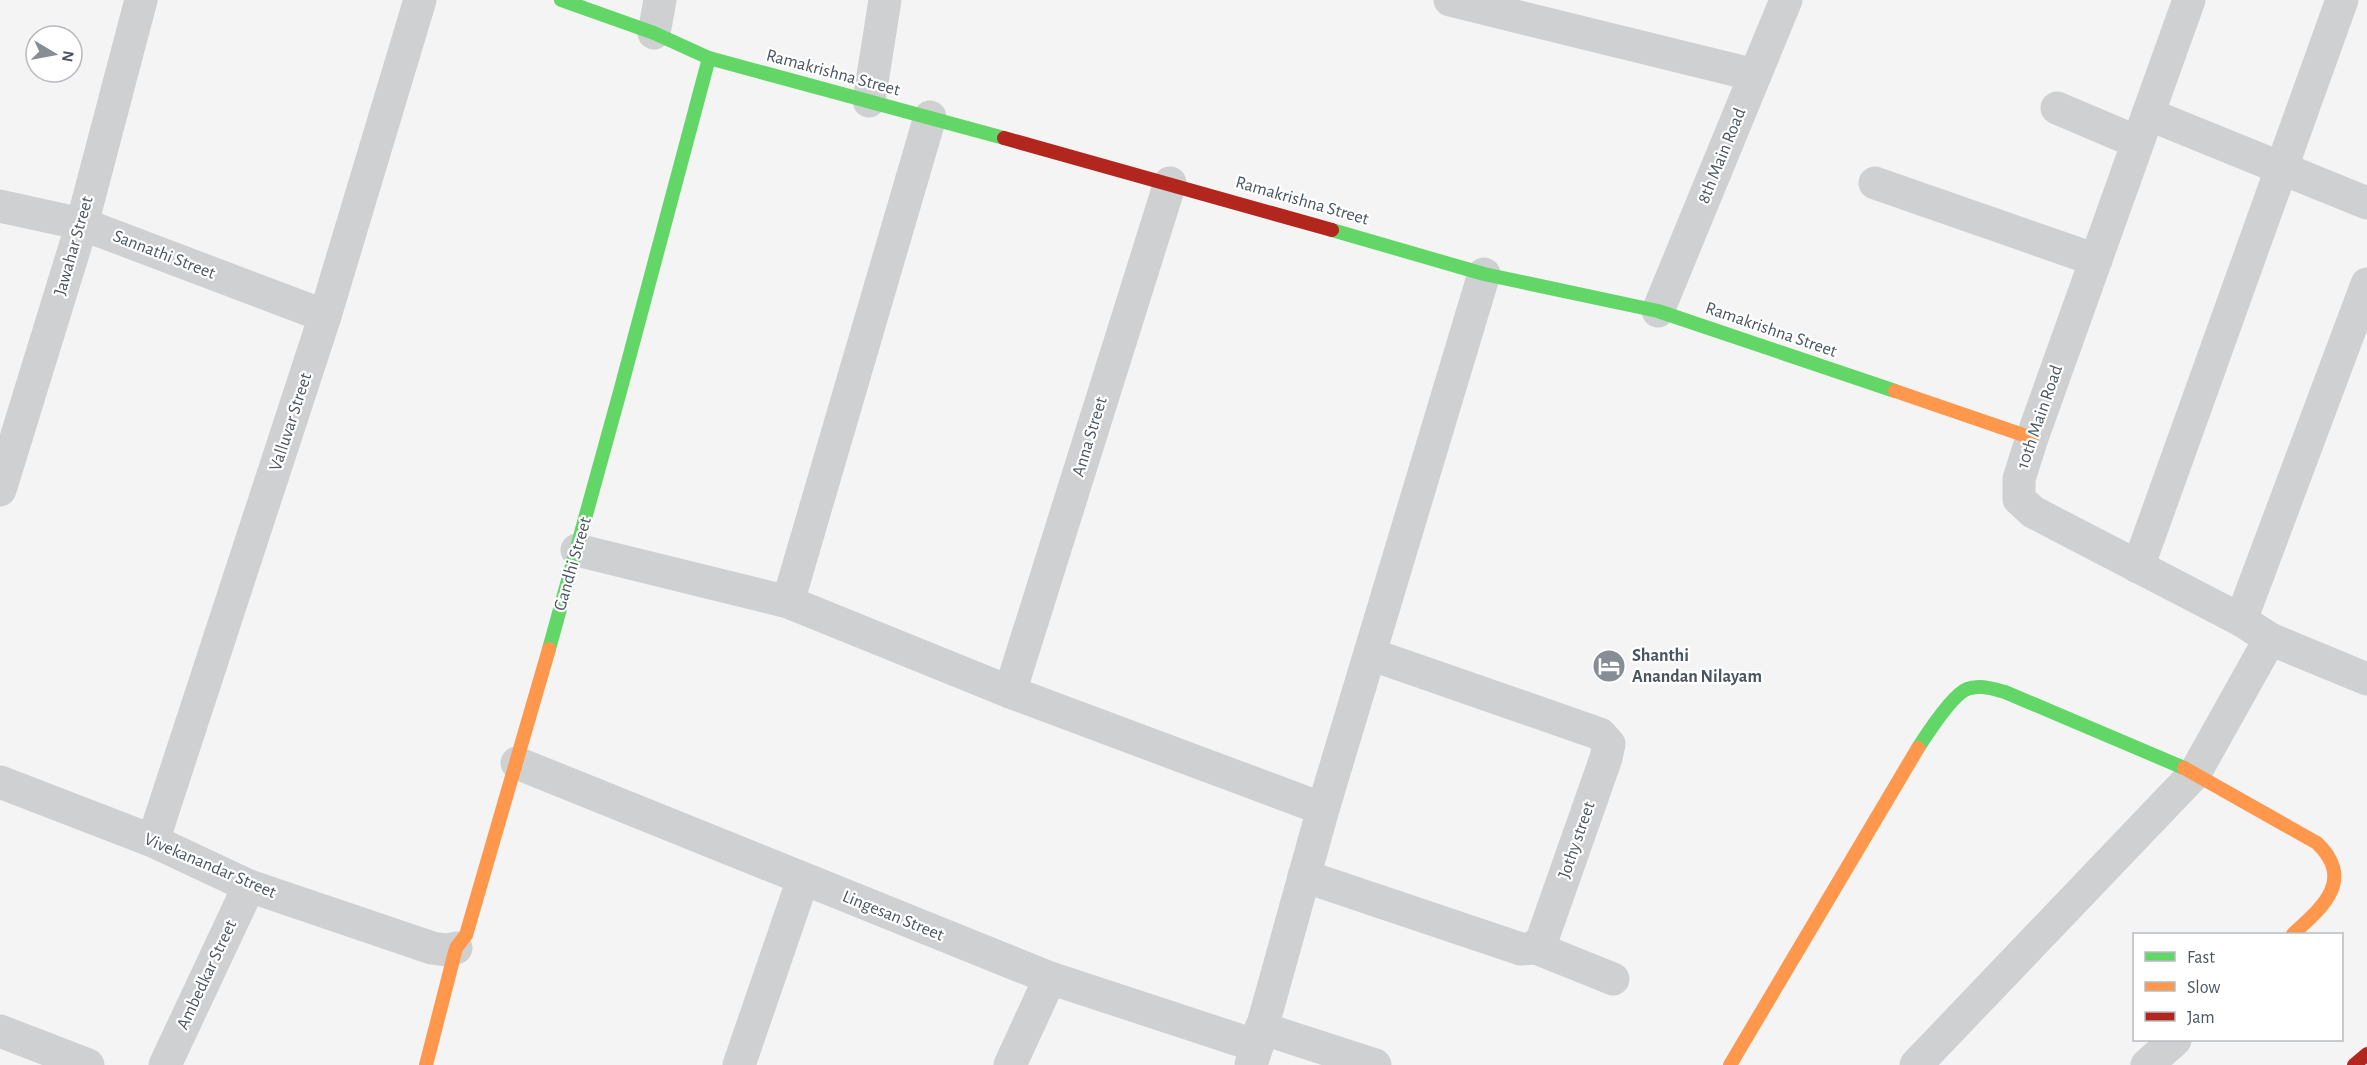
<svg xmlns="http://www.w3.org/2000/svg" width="2367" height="1065" viewBox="0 0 2367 1065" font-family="'Alegreya Sans',sans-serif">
	<rect width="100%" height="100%" fill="#f4f4f4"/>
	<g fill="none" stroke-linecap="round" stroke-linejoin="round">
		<g stroke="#ced0d2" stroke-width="33">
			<polyline points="1450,0 1755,75"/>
			<polyline points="2189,0 2032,438 2019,479 2019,499 2033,512 2241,620 2270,639 2367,679"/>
			<polyline points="654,33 660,0"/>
			<polyline points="869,101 885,0"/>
			<polyline points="2057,108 2137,142"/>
			<polyline points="2148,114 2367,203"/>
			<polyline points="1875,183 2096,260"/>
			<polyline points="0,206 82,224 325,316"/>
			<polyline points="1658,311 1786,0"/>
			<polyline points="0,490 82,224 141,0"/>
			<polyline points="577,550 788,602 1010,692 1323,809"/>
			<polyline points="2138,567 2342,0"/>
			<polyline points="788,602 930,117"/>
			<polyline points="2241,620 2367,284"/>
			<polyline points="1010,692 1170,183"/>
			<polyline points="517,763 1050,978 1257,1046 1251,1065"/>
			<polyline points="0,782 153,841 249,886 432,948 447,950 456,948"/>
			<polyline points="153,841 325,316 420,0"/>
			<polyline points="1304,876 1521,949 1536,948 1543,937 1606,758 1609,744 1600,734 1370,654"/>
			<polyline points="1536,948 1613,979"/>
			<polyline points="1261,1028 1375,1065"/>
			<polyline points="0,1031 88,1065"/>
			<polyline points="1257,1046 1323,809 1484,274"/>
			<polyline points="165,1065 249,886"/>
			<polyline points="739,1065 803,879"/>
			<polyline points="1010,1065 1050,978"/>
			<polyline points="1916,1065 2195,773 2270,639"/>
			<polyline points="2147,1065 2175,1040"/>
		</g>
		<g stroke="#63d668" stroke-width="14">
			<polyline points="561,0 654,33 709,58 1004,138"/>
			<polyline points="1332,230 1484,274 1658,311 1895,391"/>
			<polyline points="549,649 621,388 709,58"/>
			<path d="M1918 748C1927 734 1952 695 1967 689 1979 684 1993 689 2005 692L2184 768"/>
		</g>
		<g stroke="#ff974d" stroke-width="14">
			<polyline points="1895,391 2032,438"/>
			<path d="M2184 768 2317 843C2355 880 2323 907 2293 934"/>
			<polyline points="426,1065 456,948 466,935 549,649"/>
			<polyline points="1730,1065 1918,748"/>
		</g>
		<g stroke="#b3261e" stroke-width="14">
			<polyline points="1004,138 1332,230"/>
			<polyline points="2354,1065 2367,1054"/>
		</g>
	</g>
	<defs>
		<g id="hotel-disc" transform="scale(1.725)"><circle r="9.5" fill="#868d94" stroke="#fff"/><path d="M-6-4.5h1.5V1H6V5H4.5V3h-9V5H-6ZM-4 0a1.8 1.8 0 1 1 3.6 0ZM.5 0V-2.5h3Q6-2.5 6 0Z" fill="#fff"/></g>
	</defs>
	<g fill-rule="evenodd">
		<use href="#hotel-disc" x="1609" y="666"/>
	</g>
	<g text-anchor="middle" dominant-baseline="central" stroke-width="4.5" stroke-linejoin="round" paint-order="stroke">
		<g font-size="18" fill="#4a5661" stroke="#fff">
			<text transform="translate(833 73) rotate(15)">Ramakrishna Street</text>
			<text transform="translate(1722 156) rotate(-68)">8th Main Road</text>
			<text transform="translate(1302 201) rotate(16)">Ramakrishna Street</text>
			<text transform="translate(74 246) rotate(-74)">Jawahar Street</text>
			<text transform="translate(164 255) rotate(21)">Sannathi Street</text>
			<text transform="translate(1771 330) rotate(19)">Ramakrishna Street</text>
			<text transform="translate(2040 417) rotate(-71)">10th Main Road</text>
			<text transform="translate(291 422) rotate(-72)">Valluvar Street</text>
			<text transform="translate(1090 437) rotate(-73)">Anna Street</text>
			<text transform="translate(573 564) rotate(-74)">Gandhi Street</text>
			<text transform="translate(1577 840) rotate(-71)">Jothy street</text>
			<text transform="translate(210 866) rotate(23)">Vivekanandar Street</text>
			<text transform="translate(893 916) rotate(22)">Lingesan Street</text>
			<text transform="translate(207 975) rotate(-65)">Ambedkar Street</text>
		</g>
		<g font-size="18" font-weight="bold" fill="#4a5661" stroke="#fff" text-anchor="start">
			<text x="1632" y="656">Shanthi<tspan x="1632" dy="21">Anandan Nilayam</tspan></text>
		</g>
	</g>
	<rect x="2133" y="933" width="210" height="108" fill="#ffffff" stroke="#b7bbc0" stroke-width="1.5"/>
	<rect x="2145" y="952" width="30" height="9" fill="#63d668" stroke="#b7bbc0" stroke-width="1.5"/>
	<text x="2187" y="963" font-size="18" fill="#4a5661">Fast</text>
	<rect x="2145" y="982" width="30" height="9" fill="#ff974d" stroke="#b7bbc0" stroke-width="1.5"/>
	<text x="2187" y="993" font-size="18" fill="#4a5661">Slow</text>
	<rect x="2145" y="1012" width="30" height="9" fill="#b3261e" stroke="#b7bbc0" stroke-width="1.5"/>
	<text x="2187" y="1023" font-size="18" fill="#4a5661">Jam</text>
	<g transform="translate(54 54) rotate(100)"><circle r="28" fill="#ffffff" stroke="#b7bbc0" stroke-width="1.5"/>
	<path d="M0-4.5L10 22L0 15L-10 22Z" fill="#868d94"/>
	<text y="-9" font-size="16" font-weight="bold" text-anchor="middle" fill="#4a5661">N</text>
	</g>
</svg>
